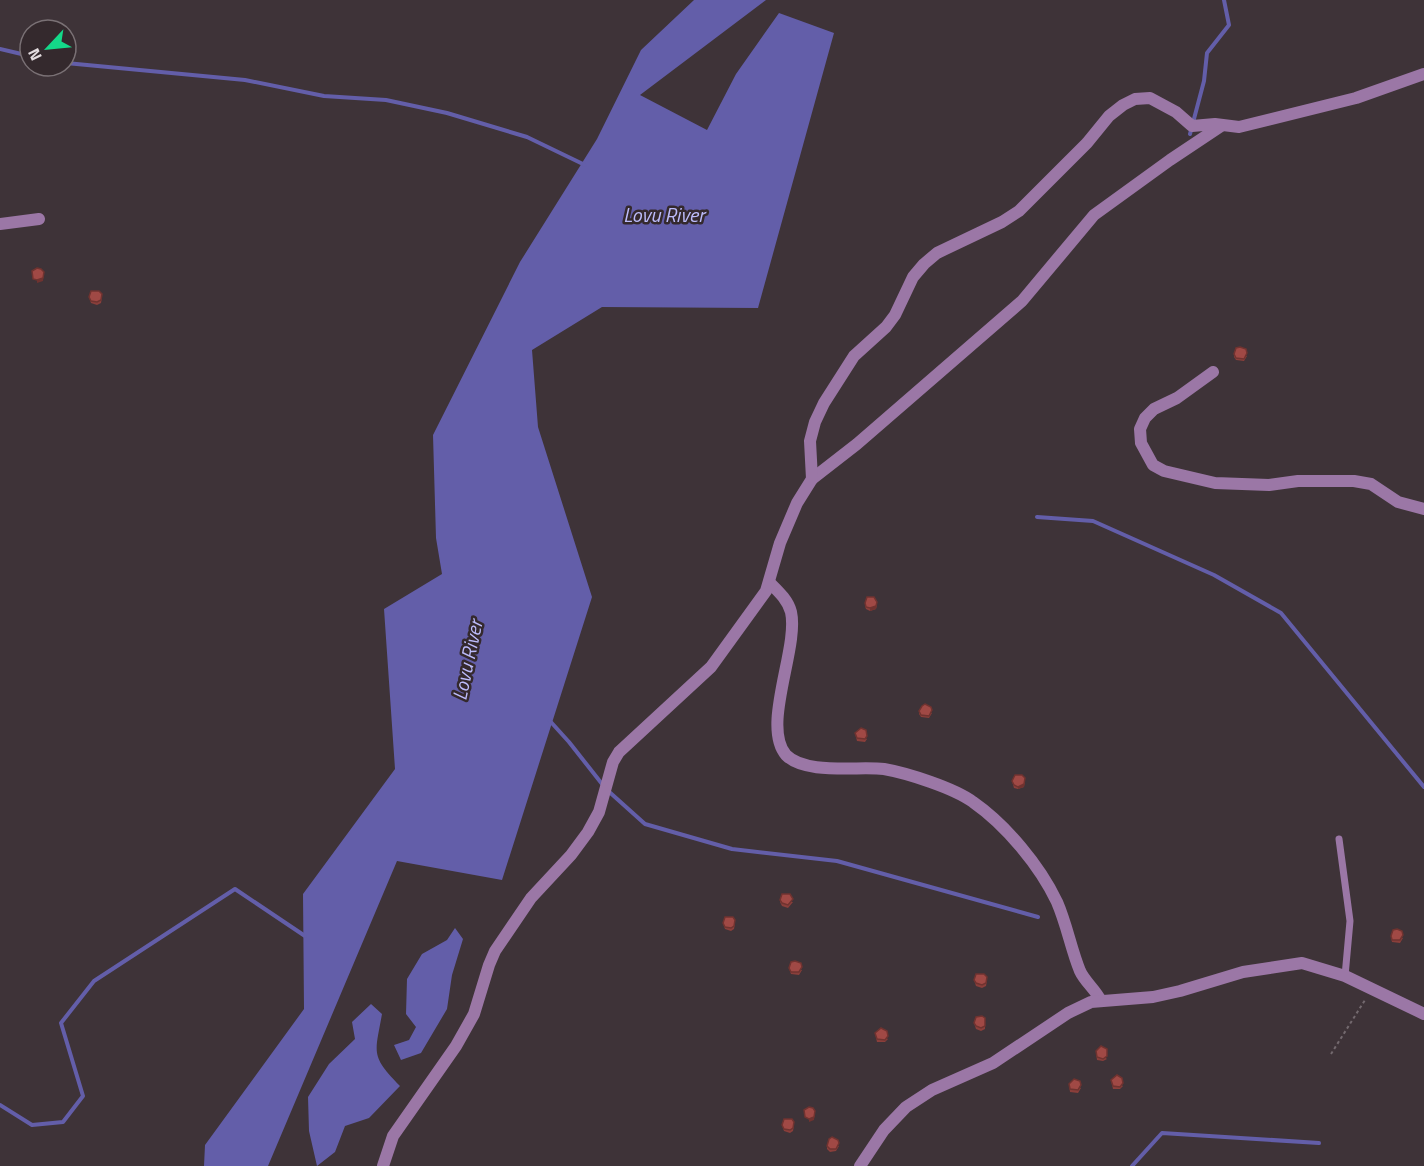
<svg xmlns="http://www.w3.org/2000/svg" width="1424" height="1166" viewBox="0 0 1424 1166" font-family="'Titillium Web',sans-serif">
	<rect width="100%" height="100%" fill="#3e3338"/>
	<g fill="#635ea9">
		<polygon points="694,0 766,0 640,95 707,130 736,74 779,13 834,33 758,308 602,307 532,350 538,427 592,597 502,880 397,861 268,1166 204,1166 205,1145 304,1009 303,894 395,769 384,609 442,574 436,538 433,435 520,262 597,139 641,50"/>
		<polygon points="455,928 463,939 452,975 447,1009 421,1053 401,1060 394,1045 409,1040 416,1027 406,1014 407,979 422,954 447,940"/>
		<path d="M371 1004 382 1014C375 1054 370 1055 400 1086L369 1118 345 1126 335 1152 317 1166 309 1131 308 1097 329 1064 355 1039 352 1022Z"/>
	</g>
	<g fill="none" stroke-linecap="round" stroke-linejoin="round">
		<g stroke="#635ea9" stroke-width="4">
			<polyline points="0,49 30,56"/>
			<polyline points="66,63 245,80 324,96 386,100 447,113 527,137 585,165"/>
			<polyline points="1190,134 1204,81 1207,53 1229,25 1224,0"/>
			<polyline points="1037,517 1093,521 1214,575 1281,613 1424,787"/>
			<polyline points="550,721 569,742 606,789 645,824 732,849 837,861 1038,917"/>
			<polyline points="0,1105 32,1125 63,1122 83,1096 61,1023 94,981 235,889 305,936"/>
			<polyline points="1132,1166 1162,1133 1319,1143"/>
		</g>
		<polyline stroke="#73696e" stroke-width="2" stroke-dasharray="3 3" stroke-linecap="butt" points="1331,1054 1365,1000"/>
		<polyline stroke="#9b77a6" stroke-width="7" points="1339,839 1350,921 1345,976"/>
		<g stroke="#9b77a6" stroke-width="12">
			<polyline points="0,224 39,219"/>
			<polyline points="1213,372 1177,398 1154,409 1145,418 1140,429 1141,443 1153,465 1164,471 1215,483 1269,485 1298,481 1354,481 1371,484 1398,502 1424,509"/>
			<polyline points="812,479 857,444 1022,301 1094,215 1170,160 1221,126"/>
			<path d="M770 583C778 591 788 600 791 612 799 648 761 726 786 755 805 775 859 766 884 769 907 773 954 788 973 802 1006 825 1040 866 1057 902 1067 925 1071 949 1080 971 1085 982 1096 990 1101 1001"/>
			<polyline points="383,1166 393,1136 456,1046 474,1014 489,965 495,951 531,898 571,855 588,832 599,812 613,762 619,752 711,667 766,591 780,543 797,503 812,479 810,441 815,422 824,403 854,356 886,327 895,315 913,277 924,264 937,253 1002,222 1019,211 1087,143 1109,116 1123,105 1135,99 1150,98 1176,112 1192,126 1215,124 1239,127 1356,98 1424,74"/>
			<polyline points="860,1166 884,1130 906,1107 932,1090 993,1063 1068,1013 1091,1002 1153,997 1180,991 1243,972 1302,963 1345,976 1424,1014"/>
		</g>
	</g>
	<g fill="#8a3f3b">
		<polygon points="89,297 102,297 101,303 97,305 91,303"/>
		<polygon points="1234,354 1247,356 1244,361 1236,360 1234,357"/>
		<polygon points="865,603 877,605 876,609 870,611 866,609 865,606"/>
		<polygon points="919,711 932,713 929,718 921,717 919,714"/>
		<polygon points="855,733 867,739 865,742 857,741"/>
		<polygon points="1012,781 1025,781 1024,787 1018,789 1014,788"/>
		<polygon points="780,900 793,902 788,908 782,906 780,902"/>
		<polygon points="723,923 735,923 734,929 731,931 725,929"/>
		<polygon points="1391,936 1403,938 1400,943 1392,942"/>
		<polygon points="789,968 802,970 799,975 791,974"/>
		<polygon points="974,980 987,980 986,986 982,988 976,986"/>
		<polygon points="985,1018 985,1029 981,1031 976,1029 974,1023"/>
		<polygon points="875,1033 888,1039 885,1042 877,1042"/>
		<polygon points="1096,1051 1107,1059 1103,1061 1097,1060"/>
		<polygon points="1111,1080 1123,1086 1120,1089 1113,1089"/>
		<polygon points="1069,1084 1081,1088 1078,1093 1070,1092"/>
		<polygon points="782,1125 794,1125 793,1131 790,1133 784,1131"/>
		<polygon points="827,1146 839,1146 836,1151 830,1152 827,1149"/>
	</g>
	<g fill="#703330">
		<polygon points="44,272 43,281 37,283 37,280"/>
		<polygon points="877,602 876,609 870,611 870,608"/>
		<polygon points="1025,778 1024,787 1018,789 1018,787"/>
		<polygon points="815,1111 814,1120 809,1122 809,1119"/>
	</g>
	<g fill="#a04945" stroke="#703330" stroke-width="1.5">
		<polygon points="37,268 41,269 44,272 43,278 37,280 33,279 32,271"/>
		<polygon points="91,291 99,291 102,294 101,300 97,302 91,301 89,297"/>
		<polygon points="1240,347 1246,349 1247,353 1244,359 1236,358 1234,354 1236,348"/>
		<polygon points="867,597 874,597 877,602 876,606 870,608 866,607 865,603"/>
		<polygon points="925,704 931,707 932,710 929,716 921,715 919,711 922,706"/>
		<polygon points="861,728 866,730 867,736 865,739 857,738 855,733"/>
		<polygon points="1015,775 1022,775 1025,778 1024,784 1018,787 1014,785 1012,781"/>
		<polygon points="782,894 790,894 793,899 788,905 782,903 780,900"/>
		<polygon points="725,917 733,917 735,920 734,926 731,928 725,927 723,923"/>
		<polygon points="1397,929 1402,931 1403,935 1400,940 1392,940 1391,936 1393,930"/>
		<polygon points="795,961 801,963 802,967 799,972 791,972 789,968 791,962"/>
		<polygon points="976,974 984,974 987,977 986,983 982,985 976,983 974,980"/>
		<polygon points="982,1016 985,1018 985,1026 981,1028 976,1026 974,1023 976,1017"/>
		<polygon points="881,1028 887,1031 888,1036 885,1040 877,1039 875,1033"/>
		<polygon points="1101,1046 1107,1049 1107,1056 1103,1059 1097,1057 1096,1051"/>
		<polygon points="1117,1075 1122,1078 1123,1083 1120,1087 1113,1086 1111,1080"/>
		<polygon points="1074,1079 1080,1081 1081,1085 1078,1090 1070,1089 1069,1084"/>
		<polygon points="809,1107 813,1108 815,1111 814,1117 809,1119 805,1117 804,1110"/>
		<polygon points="784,1119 792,1119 794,1122 793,1128 790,1130 784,1129 782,1125"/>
		<polygon points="832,1137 838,1140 839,1143 836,1149 830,1149 827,1146 829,1139"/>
	</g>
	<g text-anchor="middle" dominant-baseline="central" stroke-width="5" stroke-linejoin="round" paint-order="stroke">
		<g font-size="20" font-style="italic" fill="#bcbbfa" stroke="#34292d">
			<text x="664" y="214">Lovu River</text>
			<text transform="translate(467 660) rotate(-78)">Lovu River</text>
		</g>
	</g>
	<g transform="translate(48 48) rotate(244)"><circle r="28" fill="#34292d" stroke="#7a7175" stroke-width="1.5"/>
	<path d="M0-4.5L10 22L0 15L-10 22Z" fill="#14d989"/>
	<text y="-9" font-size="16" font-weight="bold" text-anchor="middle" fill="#e4dde0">N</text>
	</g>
</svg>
